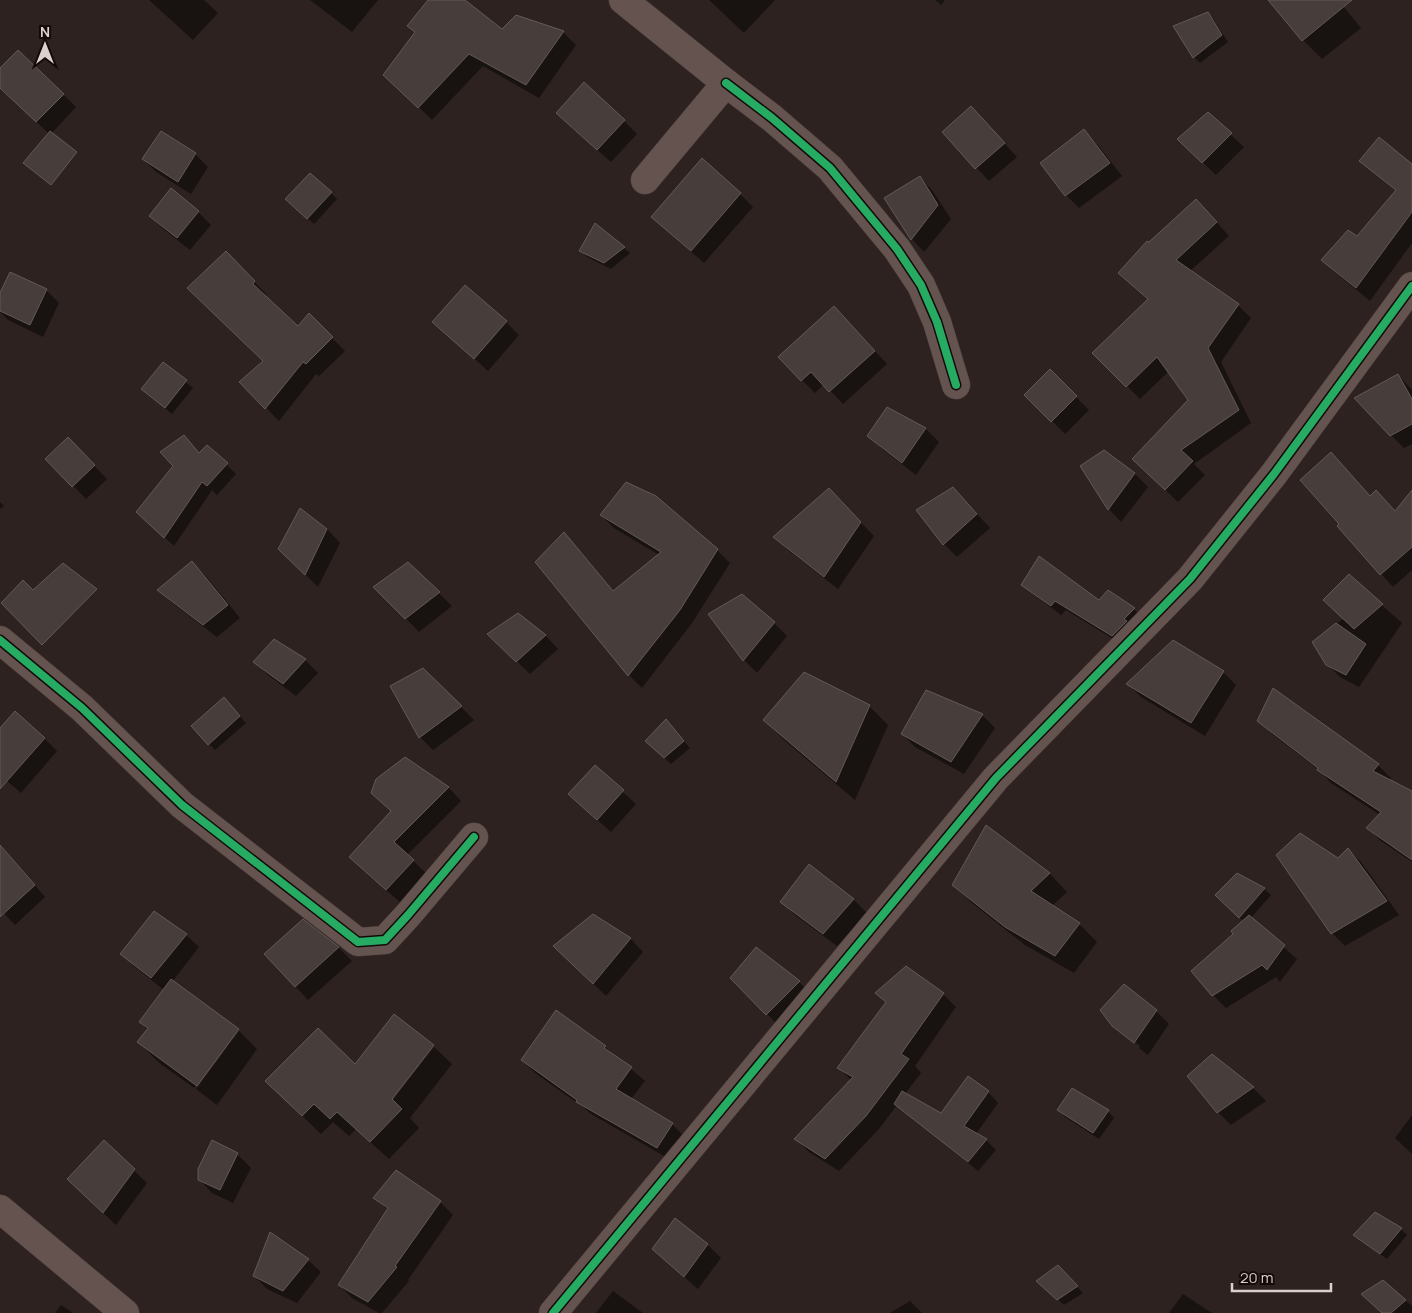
<svg xmlns="http://www.w3.org/2000/svg" width="1412" height="1313" viewBox="0 0 1412 1313" font-family="Manrope,sans-serif">
	<rect width="100%" height="100%" fill="#2d2220"/>
	<g fill="#0007">
		<polygon points="149,0 204,0 218,13 193,40"/>
		<polygon points="310,0 378,0 352,32"/>
		<polygon points="429,0 463,0 503,31 516,16 563,32 576,45 539,98 483,66 432,120 385,74 416,33"/>
		<polygon points="709,0 775,0 744,33"/>
		<polygon points="935,0 945,0 941,5"/>
		<polygon points="1269,0 1338,0 1361,28 1322,59 1303,40"/>
		<polygon points="1208,14 1214,20 1228,42 1200,63 1194,57"/>
		<polygon points="0,70 63,94 76,107 50,135 0,86"/>
		<polygon points="1208,114 1244,147 1216,175 1192,152"/>
		<polygon points="624,121 637,134 611,162 570,126"/>
		<polygon points="984,121 1017,157 989,181 943,132"/>
		<polygon points="1084,131 1097,144 1122,176 1079,208 1066,195"/>
		<polygon points="161,132 195,154 208,167 191,194 156,172 143,159"/>
		<polygon points="919,177 932,190 951,219 924,252 912,239 886,198"/>
		<polygon points="1412,189 1412,243 1370,301 1336,273 1323,260 1358,238"/>
		<polygon points="331,193 337,199 314,224 293,205"/>
		<polygon points="740,194 753,207 704,263 652,217"/>
		<polygon points="198,212 211,225 190,250 163,229 150,216"/>
		<polygon points="1209,214 1229,236 1190,271 1238,305 1251,318 1221,362 1251,423 1194,464 1205,475 1178,502 1147,472 1190,401 1169,371 1140,399 1094,353 1149,300 1133,286"/>
		<polygon points="624,248 630,253 611,269 587,257 581,251"/>
		<polygon points="239,266 267,295 265,297 298,328 309,315 345,351 319,376 316,374 279,421 241,382 265,361"/>
		<polygon points="46,290 59,303 43,337 8,320 0,312 0,296"/>
		<polygon points="847,321 887,364 843,404 824,384 815,393 802,380"/>
		<polygon points="434,322 506,322 519,335 488,371"/>
		<polygon points="163,364 193,388 172,414 142,389"/>
		<polygon points="1050,371 1089,410 1065,434 1026,395"/>
		<polygon points="1398,375 1412,390 1412,444 1404,448 1391,435"/>
		<polygon points="887,409 926,429 939,442 916,475 882,449 869,436"/>
		<polygon points="68,439 107,479 86,499 47,459"/>
		<polygon points="207,446 236,474 217,495 212,490 174,546 147,521"/>
		<polygon points="1104,452 1135,474 1148,487 1121,522 1109,509 1081,466"/>
		<polygon points="1343,466 1371,497 1395,512 1412,492 1412,570 1393,587 1338,526 1341,524"/>
		<polygon points="0,502 4,506 0,509"/>
		<polygon points="966,502 990,528 957,557 944,544"/>
		<polygon points="842,503 874,536 838,589 788,550 775,537"/>
		<polygon points="601,515 717,550 730,563 692,623 642,688 629,675 564,534 576,546 614,592 659,555 614,528"/>
		<polygon points="327,529 340,543 318,587 279,548"/>
		<polygon points="192,562 205,575 240,618 217,637 171,602 158,590"/>
		<polygon points="408,563 452,606 419,632 375,587"/>
		<polygon points="1349,576 1402,623 1359,687 1340,677 1327,664 1314,642 1344,618"/>
		<polygon points="1023,584 1099,602 1108,592 1134,609 1144,619 1123,645 1066,610 1061,615 1033,594"/>
		<polygon points="518,614 546,636 558,649 530,674 502,647"/>
		<polygon points="710,614 774,623 787,636 757,673 744,660"/>
		<polygon points="274,640 305,660 318,673 296,696 268,675 255,662"/>
		<polygon points="423,669 474,720 433,750 420,737"/>
		<polygon points="1223,672 1236,685 1205,736 1141,697 1128,684"/>
		<polygon points="230,705 246,723 215,750 209,744"/>
		<polygon points="869,706 888,725 855,800 784,740 764,720"/>
		<polygon points="982,715 995,728 964,774 915,747 902,734"/>
		<polygon points="1259,720 1378,765 1391,778 1389,781 1412,793 1412,862 1381,841 1368,828 1380,815 1331,783 1319,770 1272,734"/>
		<polygon points="672,727 690,748 671,764 647,741"/>
		<polygon points="0,730 44,738 57,751 21,793 0,775"/>
		<polygon points="405,758 449,788 461,801 407,855 426,873 400,902 363,870 392,811 372,793"/>
		<polygon points="595,767 636,804 611,832 583,807"/>
		<polygon points="986,827 1050,874 1067,892 1052,906 1079,924 1097,942 1074,973 1025,945 972,903 953,885"/>
		<polygon points="0,845 45,897 15,925 0,909"/>
		<polygon points="1348,850 1361,862 1399,915 1345,946 1332,933 1339,860"/>
		<polygon points="809,866 854,900 867,913 837,946 795,915 782,902"/>
		<polygon points="1237,874 1264,889 1271,895 1251,918 1297,959 1280,982 1276,977 1226,1008 1213,995 1235,934 1244,922 1216,895"/>
		<polygon points="593,915 631,939 643,952 606,996 567,958"/>
		<polygon points="303,920 339,948 352,961 308,1000 266,954"/>
		<polygon points="186,935 199,947 172,982 238,1030 257,1049 217,1105 196,1089 239,1031 236,1031 194,1088 158,1062 139,1042 148,1030 140,1022 164,990 135,967 122,954"/>
		<polygon points="757,948 799,982 812,995 780,1027 732,978"/>
		<polygon points="943,994 956,1007 915,1066 921,1073 905,1094 941,1115 968,1077 988,1092 998,1103 976,1134 986,1140 996,1150 978,1171 897,1105 879,1129 839,1171 809,1152 796,1139 851,1080 839,1068"/>
		<polygon points="1156,1011 1169,1024 1148,1055 1139,1048 1140,1046 1117,1028"/>
		<polygon points="394,1016 434,1047 432,1047 387,1103 389,1105 434,1047 452,1064 410,1118 419,1128 389,1159 356,1129 349,1136 333,1122 321,1134 285,1099 355,1065"/>
		<polygon points="605,1047 645,1081 631,1099 672,1124 685,1137 671,1160 591,1114 583,1107 535,1073 522,1060"/>
		<polygon points="1212,1055 1253,1088 1266,1101 1231,1125 1218,1112"/>
		<polygon points="1073,1090 1108,1111 1114,1118 1099,1139 1065,1117 1058,1110"/>
		<polygon points="1412,1115 1412,1154 1395,1138"/>
		<polygon points="104,1142 147,1183 116,1225 81,1192"/>
		<polygon points="212,1142 238,1155 251,1168 233,1203 212,1193 199,1179"/>
		<polygon points="375,1198 440,1202 453,1215 408,1280 409,1281 382,1313 379,1313 352,1298 339,1285 388,1210"/>
		<polygon points="675,1220 708,1245 721,1258 698,1289 667,1262"/>
		<polygon points="1401,1229 1407,1235 1387,1259 1361,1241"/>
		<polygon points="308,1260 321,1272 297,1303 267,1289 254,1276"/>
		<polygon points="1064,1273 1083,1293 1064,1305 1044,1287"/>
		<polygon points="1383,1281 1412,1306 1412,1313 1382,1313 1363,1295"/>
		<polygon points="613,1291 643,1313 596,1313"/>
		<polygon points="1183,1294 1212,1313 1169,1313"/>
		<polygon points="910,1301 922,1313 890,1313"/>
		<polygon points="61,1305 73,1313 55,1313"/>
	</g>
	<g fill="#473d3b" stroke="#635956">
		<polygon points="428,0 465,0 502,29 516,15 564,31 526,85 469,54 418,108 383,75 415,32 407,26"/>
		<polygon points="1268,0 1352,0 1302,41"/>
		<polygon points="1208,12 1222,35 1193,58 1173,26"/>
		<polygon points="18,50 64,94 36,122 0,88 0,68"/>
		<polygon points="584,82 625,120 597,150 556,113"/>
		<polygon points="971,106 1005,143 975,169 942,132"/>
		<polygon points="1208,112 1232,133 1202,163 1177,139"/>
		<polygon points="1084,129 1110,163 1065,196 1040,163"/>
		<polygon points="50,131 77,152 51,185 23,163"/>
		<polygon points="161,131 196,153 178,182 142,159"/>
		<polygon points="1379,137 1412,164 1412,212 1356,288 1321,260 1348,230 1357,236 1396,190 1359,161"/>
		<polygon points="702,158 741,193 691,251 651,217"/>
		<polygon points="310,173 332,192 307,219 285,199"/>
		<polygon points="920,176 938,205 911,240 884,198"/>
		<polygon points="171,188 199,211 177,238 149,216"/>
		<polygon points="1196,199 1217,222 1176,260 1239,304 1208,348 1239,410 1181,450 1193,461 1165,490 1132,459 1188,400 1157,357 1126,387 1092,353 1148,299 1118,273 1147,241 1149,242"/>
		<polygon points="595,223 625,247 604,263 579,251"/>
		<polygon points="226,251 255,281 253,284 298,326 309,313 333,337 306,364 303,362 265,409 239,382 263,361 187,288"/>
		<polygon points="10,272 47,289 30,325 0,311 0,293"/>
		<polygon points="465,285 507,321 474,359 432,322"/>
		<polygon points="834,306 875,351 829,392 811,372 801,381 778,357"/>
		<polygon points="163,362 187,380 165,408 141,389"/>
		<polygon points="1050,369 1077,396 1051,422 1024,395"/>
		<polygon points="1398,374 1412,399 1412,424 1390,436 1354,398"/>
		<polygon points="887,407 926,428 902,463 867,436"/>
		<polygon points="184,435 199,453 207,445 228,463 207,486 202,482 164,538 136,512 173,466 160,452"/>
		<polygon points="68,437 95,465 72,487 45,459"/>
		<polygon points="1104,450 1135,473 1108,510 1080,466"/>
		<polygon points="1331,452 1370,496 1376,490 1395,511 1412,490 1412,547 1380,575 1337,526 1339,524 1300,480"/>
		<polygon points="626,482 656,496 718,549 680,610 628,676 535,562 564,532 613,591 661,552 600,515"/>
		<polygon points="953,487 977,514 943,545 916,510"/>
		<polygon points="829,488 861,522 824,577 773,537"/>
		<polygon points="300,508 327,529 305,575 278,549"/>
		<polygon points="1039,556 1099,600 1108,590 1135,608 1124,619 1127,621 1112,636 1055,601 1051,606 1021,585"/>
		<polygon points="192,561 228,605 203,625 157,590"/>
		<polygon points="408,562 440,592 405,619 373,587"/>
		<polygon points="63,563 97,589 42,645 1,603 23,580 33,590"/>
		<polygon points="1349,574 1383,604 1354,629 1323,600"/>
		<polygon points="742,594 775,622 743,661 708,614"/>
		<polygon points="518,613 546,635 516,662 487,634"/>
		<polygon points="1336,623 1366,644 1346,675 1326,665 1312,642"/>
		<polygon points="274,639 306,659 283,684 253,662"/>
		<polygon points="1173,640 1224,671 1191,723 1126,684"/>
		<polygon points="423,668 462,706 419,738 390,686"/>
		<polygon points="804,672 870,705 836,782 763,720"/>
		<polygon points="1273,688 1379,764 1373,771 1412,791 1412,860 1366,828 1381,812 1317,770 1318,768 1257,721"/>
		<polygon points="926,690 983,714 951,762 901,734"/>
		<polygon points="224,697 240,716 208,745 191,726"/>
		<polygon points="15,711 45,738 0,789 0,728"/>
		<polygon points="666,719 684,741 664,758 645,741"/>
		<polygon points="405,757 449,787 394,842 414,860 386,890 349,857 391,811 371,793 376,779"/>
		<polygon points="595,765 624,790 597,820 568,794"/>
		<polygon points="986,825 1050,873 1031,891 1080,923 1055,956 1005,927 952,885"/>
		<polygon points="1300,833 1338,858 1348,848 1387,901 1331,934 1276,855"/>
		<polygon points="0,845 35,885 0,917"/>
		<polygon points="809,864 854,899 823,934 780,902"/>
		<polygon points="1237,873 1265,888 1239,918 1215,895"/>
		<polygon points="154,911 187,934 151,978 120,954"/>
		<polygon points="593,914 631,938 593,984 553,946"/>
		<polygon points="1249,915 1285,945 1267,970 1262,965 1212,996 1191,971 1233,934 1231,931"/>
		<polygon points="303,919 339,947 295,987 264,954"/>
		<polygon points="756,947 800,981 766,1015 730,978"/>
		<polygon points="906,966 944,993 901,1054 909,1059 866,1116 825,1159 794,1139 853,1077 837,1068 886,1002 875,993"/>
		<polygon points="171,979 239,1029 197,1086 137,1042 148,1028 139,1022"/>
		<polygon points="1124,984 1157,1010 1134,1043 1112,1026 1100,1010"/>
		<polygon points="556,1010 606,1046 604,1048 632,1067 616,1089 673,1123 657,1148 576,1102 577,1100 521,1060"/>
		<polygon points="394,1014 434,1045 392,1099 402,1109 370,1142 337,1112 330,1119 314,1104 302,1116 265,1081 318,1028 355,1064"/>
		<polygon points="1212,1054 1254,1087 1217,1113 1187,1076"/>
		<polygon points="968,1076 989,1091 964,1126 987,1139 968,1162 894,1104 902,1091 941,1113"/>
		<polygon points="1072,1088 1109,1110 1093,1133 1057,1110"/>
		<polygon points="104,1140 135,1169 103,1213 67,1179"/>
		<polygon points="212,1140 238,1153 220,1190 198,1180 198,1169"/>
		<polygon points="396,1170 441,1201 395,1266 397,1267 368,1302 338,1285 388,1208 373,1198"/>
		<polygon points="1375,1212 1402,1228 1380,1254 1353,1235"/>
		<polygon points="675,1218 708,1244 684,1277 652,1249"/>
		<polygon points="270,1232 309,1259 283,1291 253,1276"/>
		<polygon points="1058,1265 1078,1286 1057,1300 1036,1281"/>
		<polygon points="1383,1280 1406,1300 1391,1313 1382,1313 1361,1294"/>
	</g>
	<g fill="none" stroke-linecap="round" stroke-linejoin="round">
		<g stroke="#483f3c" stroke-width="29">
			<g id="street">
				<polyline points="623,0 726,83 645,180"/>
				<polyline points="726,83 772,118 830,168 897,249 921,285 937,322 956,385"/>
				<polyline points="0,640 82,708 182,805 358,942 385,940 408,915 474,837"/>
				<polyline points="0,1209 125,1313"/>
				<polyline points="553,1313 996,778 1190,579 1274,474 1412,286"/>
			</g>
		</g>
		<use href="#street" stroke="#65534f" stroke-width="28"/>
		<g stroke="#140a09" stroke-width="11">
			<g id="cycleway">
				<polyline points="726,83 772,118 830,168 897,249 921,285 937,322 956,385"/>
				<polyline points="0,640 82,708 182,805 358,942 385,940 408,915 474,837"/>
				<polyline points="553,1313 996,778 1190,579 1274,474 1412,286"/>
			</g>
		</g>
		<use href="#cycleway" stroke="#26ab63" stroke-width="8"/>
	</g>
	<g transform="translate(45 45)" stroke="#140a09" stroke-width="4" paint-order="stroke">
	<path d="M0-4L9 19L0 12L-9 19Z" fill="#ddcfcc"/>
	<text y="-8" font-size="14" font-weight="bold" text-anchor="middle" fill="#ddcfcc">N</text>
	</g>
	<path d="M1232 1283v8h99v-8" fill="none" stroke="#ddcfcc" stroke-width="2.5"/>
	<text x="1240" y="1283" font-size="15" fill="#ddcfcc" stroke="#140a09" stroke-width="4" paint-order="stroke">20 m</text>
</svg>
